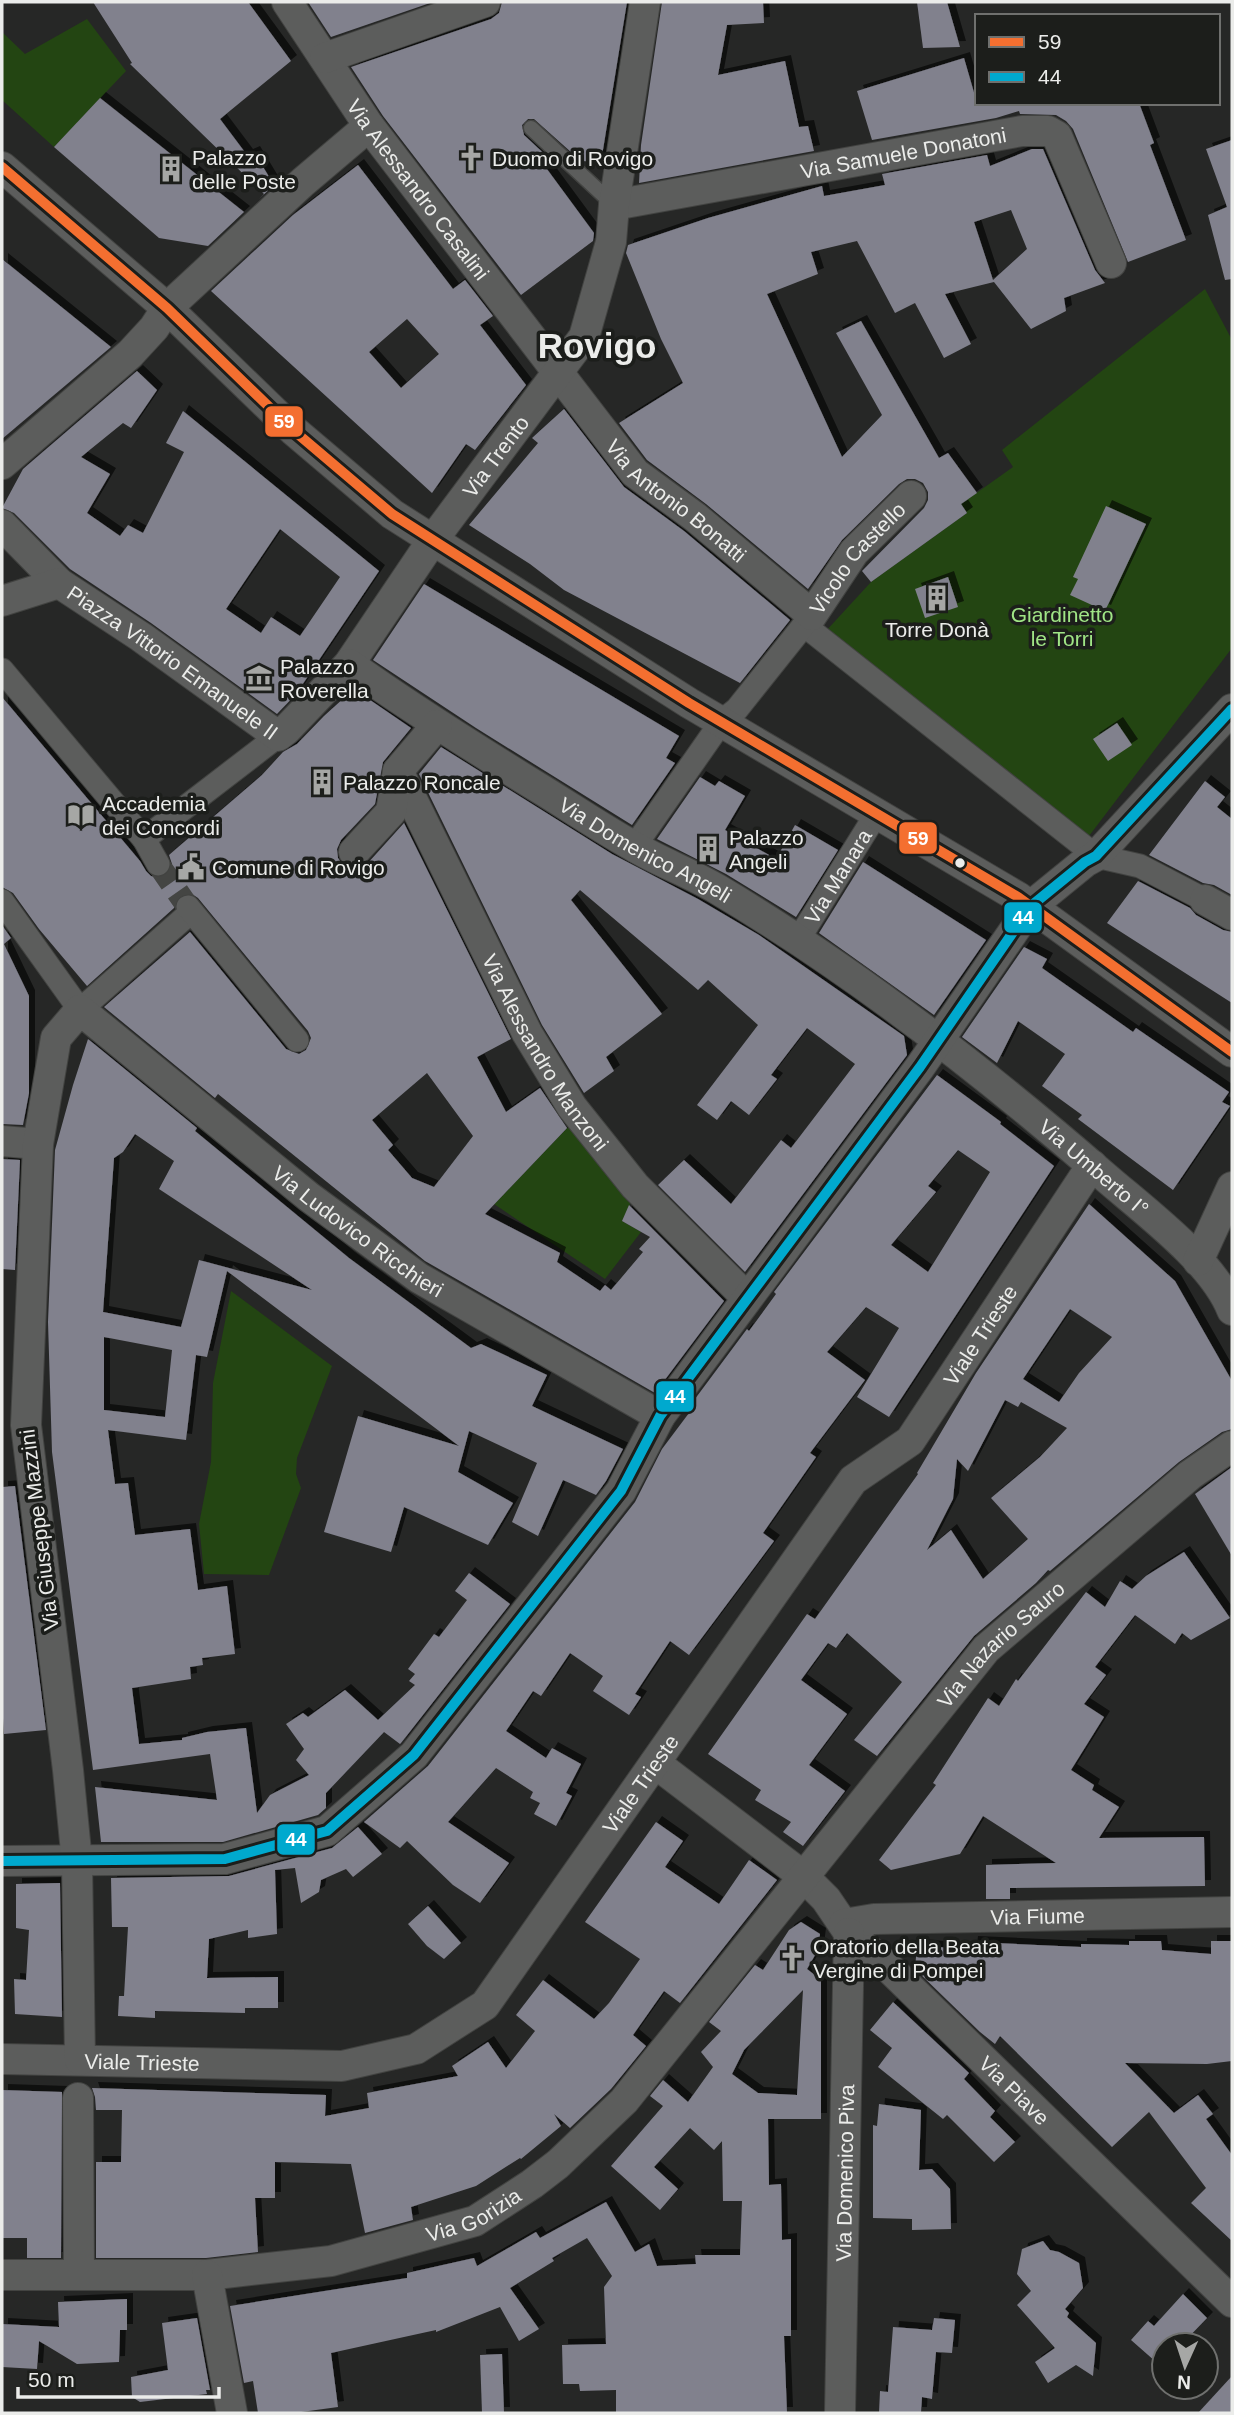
<svg xmlns="http://www.w3.org/2000/svg" width="1234" height="2415" viewBox="0 0 1234 2415" font-family="Arial,sans-serif">
	<defs>
		<filter id="shadow"><feDropShadow dx="6" dy="-6" stdDeviation="0" flood-color="#0009"/></filter>
	</defs>
	<rect width="100%" height="100%" fill="#262726"/>
	<g fill="#234512">
		<polygon points="87,19 126,71 54,147 2,100 2,32 25,54"/>
		<polygon points="1205,289 1232,340 1232,648 1089,836 825,632 871,582 967,513 961,504 1013,467 1002,450"/>
		<polygon points="569,1126 632,1200 622,1221 641,1232 605,1279 494,1204"/>
		<polygon points="231,1291 332,1366 297,1458 296,1474 301,1488 269,1575 204,1574 199,1524 211,1462 213,1383"/>
	</g>
	<g fill="#81818d" fill-rule="evenodd" filter="url(#shadow)">
		<polygon points="93,2 248,2 291,61 220,119 247,155 254,152 274,185 259,199 264,194 130,64 132,63"/>
		<polygon points="308,2 433,2 331,37"/>
		<polygon points="502,2 627,2 601,162 581,161 534,119 528,119 522,125 524,135 552,161 541,161 594,233 593,241 521,295 383,116 351,67 491,19 499,13"/>
		<polygon points="662,2 763,2 764,23 727,25 718,75 785,61 799,127 808,126 814,151 639,183 641,145"/>
		<polygon points="917,2 947,2 960,47 923,48"/>
		<polygon points="964,58 977,103 1139,103 1154,143 1150,145 1186,240 1128,262 1073,129 1066,121 1056,115 1020,114 1019,111 996,118 872,140 857,91"/>
		<polygon points="100,98 244,212 208,246 159,238 54,147"/>
		<polygon points="1232,140 1232,279 1225,280 1208,215 1227,207 1206,149"/>
		<path d="M1032 149H1043L1095 270 1105 283 1064 298 1066 311 1031 329 994 282 945 294 971 344 944 358 915 303 895 313 857 241 811 252 818 274 767 294 842 457 882 415 836 333 861 321 939 458 948 453 977 493 961 504 967 513 871 582 862 571 924 508 928 500V492L923 483 915 479H907L899 484 842 540 808 589 706 504 647 460 619 423 683 383 661 339 626 253 628 245 708 218 822 186 824 196 885 185 882 174 987 155 990 166ZM1011 210 1027 249 993 280 974 222Z"/>
		<path d="M358 165 453 289 465 280 493 316 480 325 526 385 475 450 466 444 432 493 211 291 293 215ZM407 319 439 354 401 388 369 352Z"/>
		<polygon points="2,259 111,347 2,439"/>
		<path d="M137 371 157 390 131 428 123 423 81 457 110 474 87 513 120 536 128 525 143 533 184 452 166 443 183 411 379 571 296 694 277 714 151 623 70 569 14 513 2 508 23 469ZM280 529 340 577 300 636 271 617 261 633 226 609Z"/>
		<polygon points="564,409 624,487 684,531 790,620 740,683 564,590 530,564 469,525 538,443 532,438"/>
		<polygon points="1106,506 1146,524 1105,611 1070,595 1078,579 1073,577"/>
		<polygon points="948,577 958,607 925,618 915,589"/>
		<polygon points="424,584 679,736 666,758 675,763 632,825 476,728 373,660"/>
		<path d="M354 689 411 728 383 762 375 804 341 840 337 849 338 858 343 865 349 869 360 868 367 864 404 823 511 1039 477 1057 506 1112 540 1088 567 1128 485 1214 560 1253 557 1262 600 1291 605 1285 611 1290 643 1252 639 1249 650 1237 622 1221 629 1205 724 1301 655 1393 425 1261 218 1094 215 1098 104 1007 190 932 286 1049 299 1054 306 1050 311 1038 308 1031 198 898 192 894 180 896 175 901 174 908 87 986 39 929 13 893 2 887V697L140 861 146 871 151 876 158 878 165 876 170 871 172 864 169 855 262 775 283 752 297 744 324 716ZM427 1073 473 1136 434 1187 412 1178 388 1150 393 1145 372 1120Z"/>
		<polygon points="1117,723 1132,745 1108,761 1093,739"/>
		<polygon points="441,747 612,854 698,899 759,935 904,1036 907,1055 745,1272 658,1185 684,1160 731,1204 781,1140 791,1148 855,1064 807,1028 771,1075 777,1079 749,1115 731,1101 717,1120 697,1105 758,1025 708,980 698,990 580,890 571,900 662,1014 606,1057 614,1071 584,1093 542,1025 419,774"/>
		<polygon points="700,777 715,786 719,781 745,796 725,830 776,859 795,825 838,850 796,917 726,874 657,839"/>
		<polygon points="1205,781 1225,797 1217,807 1232,819 1232,895 1214,885 1203,883 1149,855"/>
		<polygon points="863,862 986,940 934,1015 819,933"/>
		<polygon points="1138,881 1190,908 1196,915 1223,930 1232,932 1232,1003 1107,923"/>
		<polygon points="2,925 11,938 4,944 29,996 29,1093 23,1125 2,1124"/>
		<polygon points="1024,947 1047,959 1042,968 1133,1032 1136,1028 1229,1092 1222,1102 1230,1106 1173,1190 1078,1119 1082,1115 1042,1086 1065,1054 1018,1021 997,1063 962,1037"/>
		<path d="M88 1039 197 1128 195 1131 349 1258 471 1348 481 1344 547 1375 532 1406 623 1449 606 1481 596 1495 563 1480 538 1536 512 1522 537 1463 469 1431 458 1472 513 1503 488 1545 404 1507 391 1552 324 1532 358 1416 459 1446 227 1271 207 1357 196 1355 186 1440 108 1430 115 1484 128 1483 135 1535 190 1529 198 1590 227 1586 235 1654 202 1658 203 1665 190 1667 191 1679 132 1688 139 1744 182 1740V1738L207 1732 246 1728 257 1813 270 1795 309 1775 296 1760 304 1749 286 1724 303 1713 308 1717 345 1690 378 1720 415 1685 409 1681 415 1674 408 1669 434 1634 439 1637 467 1600 455 1591 469 1573 510 1604 401 1743 400 1744 384 1732 326 1793V1808L318 1815 223 1842H101L95 1787 217 1800 210 1754 93 1770 52 1452 48 1322 55 1150 73 1085ZM135 1134 174 1161 159 1189 312 1290 199 1260 181 1327 103 1312 114 1158 123 1152ZM104 1337 172 1350 165 1417 104 1410Z"/>
		<path d="M937 1075 1001 1122 1000 1124 1054 1166 889 1417 857 1397 899 1328 866 1307 827 1352 865 1380 810 1453 816 1457 763 1533 774 1541 689 1655 670 1641 635 1694 641 1697 629 1715 593 1691 603 1676 570 1653 541 1696 533 1691 506 1731 546 1758 552 1748 581 1764 566 1793 572 1796 556 1826 534 1814 540 1803 530 1798 533 1792 496 1768 448 1822 509 1863 480 1903 453 1885 407 1841 400 1848 364 1822 428 1766 635 1502 662 1449 689 1413 686 1411 747 1329 749 1331 776 1294 774 1292ZM958 1150 990 1172 928 1272 891 1245 936 1192 928 1186Z"/>
		<polygon points="2,1159 20,1160 15,1270 2,1269"/>
		<path d="M1089 1204 1175 1281 1232 1381V1429L1222 1432 1179 1462 1050 1571 1048 1570 1036 1583 974 1636 877 1756 854 1740 902 1682 847 1633 836 1648 828 1643 801 1680 847 1714 809 1765 845 1791 803 1846 783 1832 791 1822 755 1800 761 1790 708 1754 807 1614 815 1619 918 1474 917 1473 976 1373ZM1070 1309 1112 1337 1079 1373 1059 1402 1023 1379ZM1005 1400 1018 1407 1021 1402 1067 1428 1040 1457 991 1498 1028 1539 983 1579 951 1530 927 1550 953 1499 957 1459 968 1471Z"/>
		<polygon points="1232,1467 1232,1556 1195,1494"/>
		<polygon points="15,1486 46,1730 4,1734 2,1703 2,1487"/>
		<polygon points="1184,1552 1230,1618 1191,1640 1182,1633 1175,1644 1135,1615 1095,1667 1106,1675 1084,1704 1104,1717 1071,1770 1094,1785 1092,1790 1119,1807 1099,1838 1204,1837 1205,1886 1010,1888 1010,1899 986,1899 986,1865 1056,1863 983,1816 960,1854 891,1870 879,1860 936,1785 933,1783 988,1698 999,1706 1016,1679 1018,1681 1086,1592 1105,1607 1120,1581 1132,1589 1146,1576"/>
		<polygon points="656,1822 683,1841 665,1867 719,1904 749,1860 777,1880 680,2003 664,1991 633,2035 646,2046 611,2089 570,2128 554,2114 561,2126 521,2159 520,2158 476,2186 411,2207 413,2220 365,2233 351,2164 275,2162 275,2198 255,2198 258,2252 206,2258 96,2258 96,2162 121,2162 122,2110 96,2110 95,2097 92,2088 326,2095 325,2116 369,2108 367,2093 458,2076 452,2066 488,2042 506,2068 535,2031 516,2015 543,1980 594,2019 609,2003 640,1959 585,1922"/>
		<polygon points="358,1827 382,1854 353,1877 346,1869 321,1880 319,1892 301,1903 295,1868 275,1870 277,1934 248,1938 248,1930 209,1939 207,1978 278,1977 278,2008 245,2008 245,2013 155,2011 155,2018 118,2016 119,1996 124,1996 128,1927 112,1927 111,1878 229,1876 332,1848"/>
		<polygon points="60,1883 62,2017 15,2014 14,1979 26,1980 29,1930 16,1928 16,1884"/>
		<polygon points="428,1906 461,1943 444,1959 427,1946 408,1924"/>
		<path d="M801 1922 820 1934 818 1950 807 1969 816 1976H821V2119H768L769 2185 781 2184 782 2240 791 2239V2336H784L787 2413H616V2390L580 2391 579 2384H563L562 2345 606 2344 604 2287 612 2276 587 2238 552 2258 554 2261 510 2288 539 2329 519 2341 500 2307 436 2332V2330L331 2353 338 2407 294 2413H258L253 2381 244 2383 230 2306 407 2278V2273L474 2258 477 2266 536 2232 540 2238 606 2202 635 2252 649 2244 657 2266 696 2264 695 2255H740L742 2201H723L722 2141 714 2150 690 2128 654 2167 678 2189 660 2210 611 2166 663 2106 650 2096 663 2080 688 2102 713 2067 701 2052 721 2031 709 2022 755 1965 763 1970 789 1930ZM803 1990 797 2095 758 2093 732 2074 744 2050Z"/>
		<polygon points="1129,1941 1161,1941 1162,1950 1211,1954 1211,1941 1232,1941 1232,2061 1207,2064 1125,2063 1174,2113 1198,2095 1213,2114 1206,2119 1232,2155 1232,2241 1191,2203 1206,2188 1149,2112 1112,2147 1000,2036 995,2044 980,2032 915,1969 917,1945 971,1950 972,1942 1081,1947 1081,1944 1129,1945"/>
		<polygon points="893,2002 969,2073 964,2079 995,2111 990,2117 1015,2142 994,2162 947,2115 943,2119 878,2067 892,2048 870,2030"/>
		<polygon points="2,2090 62,2092 61,2258 27,2258 27,2238 2,2238"/>
		<polygon points="879,2104 921,2110 919,2170 932,2169 950,2189 951,2229 912,2230 912,2219 873,2218 873,2125 877,2126"/>
		<polygon points="1043,2241 1050,2250 1059,2252 1079,2263 1083,2288 1065,2309 1069,2313 1067,2317 1096,2343 1093,2376 1076,2365 1048,2383 1035,2362 1055,2348 1017,2305 1031,2291 1017,2274 1022,2249"/>
		<polygon points="1183,2294 1207,2318 1181,2345 1164,2345 1164,2369 1131,2340 1148,2321 1154,2326"/>
		<polygon points="127,2299 127,2330 120,2330 119,2362 77,2364 39,2341 37,2369 2,2367 2,2324 59,2327 58,2302"/>
		<polygon points="197,2318 210,2390 206,2390 207,2394 140,2402 132,2397 131,2377 168,2370 162,2323"/>
		<polygon points="934,2318 955,2320 952,2353 936,2352 932,2399 922,2397 921,2413 879,2413 880,2391 888,2392 893,2327 932,2330"/>
		<polygon points="502,2354 504,2413 482,2413 480,2355"/>
		<polygon points="1232,2376 1232,2413 1198,2413"/>
	</g>
	<g fill="none" stroke-linecap="round" stroke-linejoin="round">
		<polyline stroke="#444543" stroke-width="23" stroke-dasharray="23 11" stroke-linecap="butt" points="158,864 188,907"/>
		<g stroke="#424341" stroke-width="17">
			<polyline id="service" points="531,128 614,205"/>
		</g>
		<g stroke="#424341" stroke-width="25">
			<g id="pedestrian">
				<polyline points="804,625 1096,856 1140,866 1205,900"/>
				<polyline points="2,670 144,839 278,736"/>
				<polyline points="144,839 158,864"/>
				<polyline points="634,847 722,721 737,709 812,615"/>
				<polyline points="2,901 80,1010 191,912"/>
				<polyline points="188,907 297,1040"/>
				<path id="s1" d="M798 940 877 813"/>
			</g>
		</g>
		<g stroke="#424341" stroke-width="32">
			<g id="minor">
				<path id="s2" d="M287 2 369 126 635 473 695 517 812 615 854 552 911 496"/>
				<polyline points="325,58 485,2"/>
				<polyline points="2,167 167,308 293,430 392,514 689,703 1018,897 1232,1052"/>
				<path id="s3" d="M614 205 1022 131H1048L1057 136 1111 263"/>
				<polyline points="2,464 130,354 154,328 167,308 303,182 369,126"/>
				<path id="s4" d="M2 525 59 583 141 637 278 736 286 730 349 664 432 541 584 337 611 242 614 205 645 2"/>
				<polyline points="2,601 59,583"/>
				<path id="s5" d="M349 664C410 708 474 748 539 788 570 807 601 828 633 846 660 862 690 873 717 889 855 971 982 1070 1103 1175 1143 1210 1213 1261 1232 1310"/>
				<path id="s6" d="M398 771 527 1033 572 1107 635 1186 747 1298"/>
				<polyline points="354,852 391,812 398,771 437,725"/>
				<polyline points="1205,900 1232,915"/>
				<polyline points="2,1141 38,1144"/>
				<polyline points="1198,1261 1232,1187"/>
				<path id="s7" d="M655 1763 803 1876 826 1899 849 1933 886 1965 1232 2302"/>
				<polyline points="2,1861 225,1859 327,1831 414,1755 621,1491 660,1416 920,1067 1031,906 1085,862 1096,856 1232,709"/>
				<path id="s8" d="M844 1924 874 1919 1232 1912"/>
				<path id="s9" d="M2 2059 342 2066 416 2049 485 2005 853 1480 910 1441 1092 1165"/>
				<path id="s10" d="M80 2060 77 1862 68 1770 26 1425 38 1144 56 1038 80 1010 309 1197 419 1278 660 1416"/>
				<polyline points="78,2098 79,2275"/>
				<path id="s11" d="M2 2275H207L331 2261 475 2221 532 2184 558 2164 624 2101 986 1649 1190 1475 1232 1446"/>
				<polyline points="207,2275 232,2413"/>
				<path id="s12" d="M840 2413 849 1933"/>
			</g>
		</g>
		<use href="#service" stroke="#5c5d5c" stroke-width="14"/>
		<use href="#pedestrian" stroke="#5c5d5c" stroke-width="23"/>
		<use href="#minor" stroke="#5c5d5c" stroke-width="30"/>
		<g stroke="#1c1e1b" stroke-width="16">
			<polyline id="bus-1" points="2,167 167,308 293,430 392,514 689,703 1018,897 1232,1052"/>
		</g>
		<g stroke="#1c1e1b" stroke-width="16">
			<polyline id="bus-2" points="2,1861 225,1859 327,1831 414,1755 621,1491 660,1416 920,1067 1031,906 1085,862 1096,856 1232,709"/>
		</g>
		<use href="#bus-1" stroke="#f46f30" stroke-width="10"/>
		<use href="#bus-2" stroke="#00a9ce" stroke-width="10"/>
	</g>
	<defs>
		<g id="church-bare" transform="scale(2.1)"><path d="M-1.2-6h2.4v3.5h3.3v2.4h-3.3V6h-2.4V-.1h-3.3v-2.4h3.3Z" fill="#a6a7a5" stroke="#1c1e1b" stroke-width="2.5" paint-order="stroke"/></g>
		<g id="building-bare" transform="scale(2.1)"><path d="M-4-6H4V6H1V3H-1V6H-4ZM-2.5-4.3h1.7v1.8h-1.7ZM.8-4.3h1.7v1.8H.8ZM-2.5-1h1.7V.8h-1.7ZM.8-1h1.7V.8H.8Z" fill="#a6a7a5" stroke="#1c1e1b" stroke-width="2.5" paint-order="stroke"/></g>
		<g id="museum-bare" transform="scale(2.1)"><path d="M0-6L6-3V-2H-6V-3ZM-5-1h2V3h-2ZM-1-1h2V3h-2ZM3-1h2V3H3ZM-6 4H6V6H-6Z" fill="#a6a7a5" stroke="#1c1e1b" stroke-width="2.5" paint-order="stroke"/></g>
		<g id="library-bare" transform="scale(2.1)"><path d="M-6-4Q-3-5.5-.7-3.5V5Q-3 3-6 4ZM6-4Q3-5.5 .7-3.5V5Q3 3 6 4Z" fill="#a6a7a5" stroke="#1c1e1b" stroke-width="2.5" paint-order="stroke"/></g>
		<g id="civic-bare" transform="scale(2.1)"><path d="M-.6-6.5H3V-4.5H.6V-3L4-1V1h2V6H-6V1h2V-1L-.6-3ZM-1.2 2.5V6h2.4V2.5Z" fill="#a6a7a5" stroke="#1c1e1b" stroke-width="2.5" paint-order="stroke"/></g>
	</defs>
	<g fill-rule="evenodd">
		<use href="#church-bare" x="471" y="158"/>
		<use href="#building-bare" x="171" y="169"/>
		<use href="#building-bare" x="937" y="598"/>
		<use href="#museum-bare" x="259" y="678"/>
		<use href="#building-bare" x="322" y="782"/>
		<use href="#library-bare" x="81" y="815"/>
		<use href="#building-bare" x="708" y="849"/>
		<use href="#civic-bare" x="191" y="867"/>
		<use href="#church-bare" x="792" y="1958"/>
	</g>
	<circle fill="#ebecea" stroke="#1c1e1b" stroke-width="2.5" cx="960" cy="863" r="6"/>
	<g text-anchor="middle" dominant-baseline="central" stroke-width="7" stroke-linejoin="round" paint-order="stroke">
		<g font-size="21" fill="#ebecea" stroke="#1c1e1b">
			<text stroke="none"><textPath href="#s3" startOffset="294">Via Samuele Donatoni</textPath></text>
			<text stroke="none"><textPath href="#s2" startOffset="229">Via Alessandro Casalini</textPath></text>
			<text stroke="none"><textPath href="#s4" startOffset="704">Via Trento</textPath></text>
			<text stroke="none"><textPath href="#s2" startOffset="635">Via Antonio Bonatti</textPath></text>
			<text stroke="none"><textPath href="#s2" startOffset="886">Vicolo Castello</textPath></text>
			<text stroke="none"><textPath href="#s4" startOffset="220">Piazza Vittorio Emanuele II</textPath></text>
			<text stroke="none"><textPath href="#s5" startOffset="350">Via Domenico Angeli</textPath></text>
			<text stroke="none"><textPath href="#s1" startOffset="75">Via Manara</textPath></text>
			<text stroke="none"><textPath href="#s6" startOffset="318">Via Alessandro Manzoni</textPath></text>
			<text stroke="none"><textPath href="#s5" startOffset="901">Via Umberto I°</textPath></text>
			<text stroke="none"><textPath href="#s10" startOffset="1419">Via Ludovico Ricchieri</textPath></text>
			<text stroke="none"><textPath href="#s9" startOffset="1335">Viale Trieste</textPath></text>
			<text transform="translate(39 1530) rotate(-97)">Via Giuseppe Mazzini</text>
			<text stroke="none"><textPath href="#s11" startOffset="1264">Via Nazario Sauro</textPath></text>
			<text stroke="none"><textPath href="#s9" startOffset="768">Viale Trieste</textPath></text>
			<text stroke="none"><textPath href="#s8" startOffset="194">Via Fiume</textPath></text>
			<text stroke="none"><textPath href="#s9" startOffset="140">Viale Trieste</textPath></text>
			<text stroke="none"><textPath href="#s7" startOffset="488">Via Piave</textPath></text>
			<text stroke="none"><textPath href="#s12" startOffset="240">Via Domenico Piva</textPath></text>
			<text stroke="none"><textPath href="#s11" startOffset="480">Via Gorizia</textPath></text>
		</g>
		<g font-size="21" fill="#ebecea" stroke="#1c1e1b" text-anchor="start">
			<text x="192" y="157">Palazzo<tspan x="192" dy="24">delle Poste</tspan></text>
			<text x="492" y="158">Duomo di Rovigo</text>
			<text x="937" y="629" text-anchor="middle">Torre Donà</text>
			<text x="280" y="666">Palazzo<tspan x="280" dy="24">Roverella</tspan></text>
			<text x="343" y="782">Palazzo Roncale</text>
			<text x="102" y="803">Accademia<tspan x="102" dy="24">dei Concordi</tspan></text>
			<text x="729" y="837">Palazzo<tspan x="729" dy="24">Angeli</tspan></text>
			<text x="212" y="867">Comune di Rovigo</text>
			<text x="813" y="1946">Oratorio della Beata<tspan x="813" dy="24">Vergine di Pompei</tspan></text>
		</g>
		<g font-size="21" fill="#a0e586" stroke="#1c1e1b">
			<text x="1062" y="614">Giardinetto<tspan x="1062" dy="24">le Torri</tspan></text>
		</g>
		<g font-size="35" font-weight="bold" fill="#ebecea" stroke="#1c1e1b">
			<text x="597" y="345">Rovigo</text>
		</g>
	</g>
	<g stroke="#1c1e1b" stroke-width="2.5">
		<rect x="264" y="405" width="40" height="33" rx="7" fill="#f46f30"/>
		<rect x="898" y="821" width="40" height="34" rx="7" fill="#f46f30"/>
		<rect x="1003" y="901" width="40" height="33" rx="7" fill="#00a9ce"/>
		<rect x="655" y="1380" width="40" height="33" rx="7" fill="#00a9ce"/>
		<rect x="276" y="1823" width="40" height="33" rx="7" fill="#00a9ce"/>
	</g>
	<g font-size="19" text-anchor="middle" font-weight="bold" fill="#fff">
		<text x="284" y="428">59</text>
		<text x="918" y="845">59</text>
		<text x="1023" y="924">44</text>
		<text x="675" y="1403">44</text>
		<text x="296" y="1846">44</text>
	</g>
	<rect width="1234" height="2415" fill="none" stroke="#ebecea" stroke-width="7"/>
	<rect x="975" y="14" width="245" height="91" fill="#1c1e1b" stroke="#6f706e" stroke-width="2"/>
	<rect x="989" y="37" width="35" height="10" fill="#f46f30" stroke="#6f706e" stroke-width="2"/>
	<text x="1038" y="49" font-size="21" fill="#ebecea">59</text>
	<rect x="989" y="72" width="35" height="10" fill="#00a9ce" stroke="#6f706e" stroke-width="2"/>
	<text x="1038" y="84" font-size="21" fill="#ebecea">44</text>
	<g transform="translate(1185 2366) rotate(183)"><circle r="33" fill="#1c1e1b" stroke="#6f706e" stroke-width="2"/>
	<path d="M0-5L12 26L0 18L-12 26Z" fill="#a6a7a5"/>
	<text y="-10" font-size="19" font-weight="bold" text-anchor="middle" fill="#ebecea">N</text>
	</g>
	<path d="M18 2387v10h201v-10" fill="none" stroke="#ebecea" stroke-width="3.5"/>
	<text x="28" y="2387" font-size="21" fill="#ebecea" stroke="#1c1e1b" stroke-width="5" paint-order="stroke">50 m</text>
</svg>
